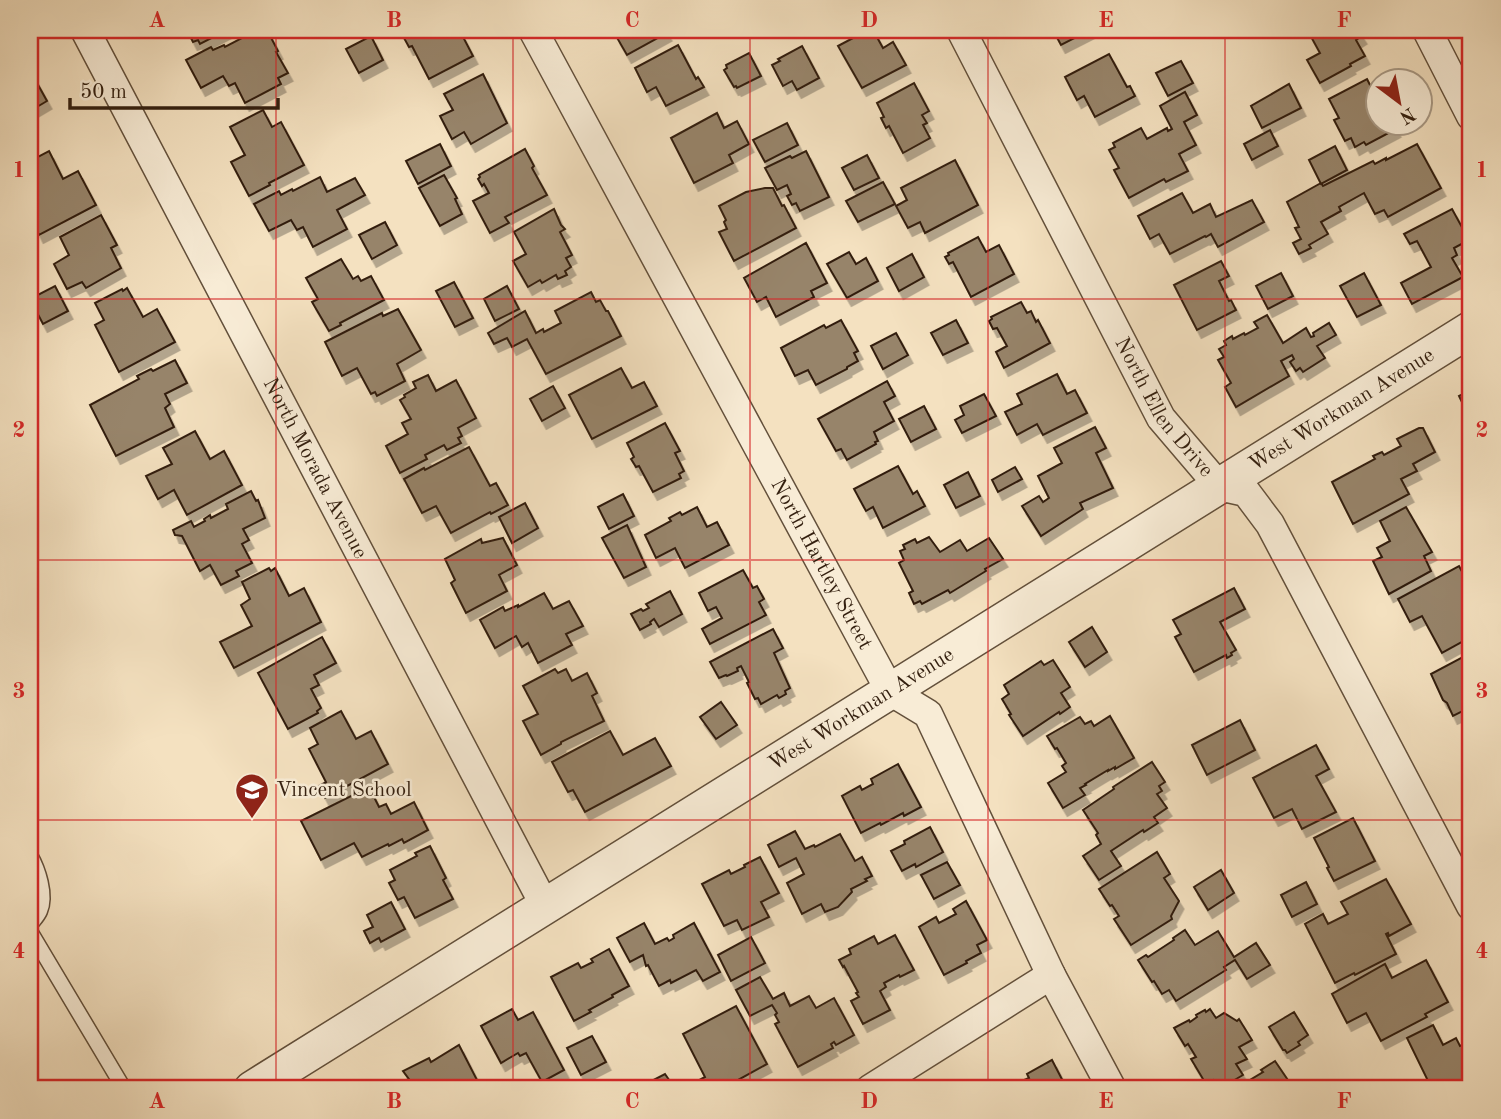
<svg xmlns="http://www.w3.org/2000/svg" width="1501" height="1119" viewBox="0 0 1501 1119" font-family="'Old Standard TT',serif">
	<defs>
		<filter id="shadow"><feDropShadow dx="4.5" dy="8" stdDeviation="0" flood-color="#0004"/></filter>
	</defs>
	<rect width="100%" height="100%" fill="#f4e1c0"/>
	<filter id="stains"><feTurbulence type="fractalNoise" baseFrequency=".00286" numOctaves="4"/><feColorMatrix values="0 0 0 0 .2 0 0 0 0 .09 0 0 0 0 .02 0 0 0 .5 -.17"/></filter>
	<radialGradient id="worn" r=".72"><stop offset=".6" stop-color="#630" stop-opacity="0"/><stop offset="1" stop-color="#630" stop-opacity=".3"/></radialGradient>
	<g fill="#97846b" stroke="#331f0f" stroke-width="2" filter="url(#shadow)">
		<polygon points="187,30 227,30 200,44 198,40 193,42"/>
		<polygon points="257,30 267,30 278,51 276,52 288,73 278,78 281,84 245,103 235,83 229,86 223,76 201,88 186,60 211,47 213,50 224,45 225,47"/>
		<polygon points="419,30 451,30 454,36 461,33 473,56 429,79 412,46 409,47 404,38"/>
		<polygon points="625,30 665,30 667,33 627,55 616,36 625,31"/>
		<polygon points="868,30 873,30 883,48 893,42 906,65 862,88 838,46"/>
		<polygon points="1053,30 1090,30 1061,45"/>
		<polygon points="1316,30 1358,30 1362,36 1356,40 1365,56 1350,64 1351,66 1320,83 1307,60 1320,53 1309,33"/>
		<polygon points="371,36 383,60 359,73 346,49"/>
		<polygon points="678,45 696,79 698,77 704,87 666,106 656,87 647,92 635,68"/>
		<polygon points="802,46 819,78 797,90 792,81 783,86 772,65 780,61 778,59"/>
		<polygon points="749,53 761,76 737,88 736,86 734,87 724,70 727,68 726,65"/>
		<polygon points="1109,54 1127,87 1130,86 1135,96 1095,117 1084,96 1077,100 1065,77"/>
		<polygon points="1181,61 1193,83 1168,96 1156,73"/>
		<polygon points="32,74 47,101 30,111 30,75"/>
		<polygon points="483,74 507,123 471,144 464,132 452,139 440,116 453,110 444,94"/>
		<polygon points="1367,79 1374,93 1376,91 1378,95 1378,122 1392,122 1396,129 1366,145 1364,142 1355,147 1351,138 1345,141 1334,120 1339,118 1329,99"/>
		<polygon points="914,83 929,111 922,115 927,123 923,125 930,138 903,153 889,126 886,128 881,118 884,117 877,103"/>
		<polygon points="1289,84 1301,108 1262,128 1251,106"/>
		<polygon points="1185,92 1197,115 1184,122 1196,145 1179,154 1188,171 1166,182 1164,179 1129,198 1114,170 1119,168 1109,150 1115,147 1113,143 1141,128 1147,139 1167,128 1168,131 1172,129 1160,106"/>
		<polygon points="263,110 272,127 281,122 304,165 269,183 270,185 249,196 231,162 245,155 230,127"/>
		<polygon points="717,113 724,128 737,121 749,144 729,155 733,163 694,183 671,138"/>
		<polygon points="787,123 798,145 765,162 753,140"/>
		<polygon points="1270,130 1278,146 1252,160 1244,144"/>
		<polygon points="440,144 451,166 418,184 406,161"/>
		<polygon points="1417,144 1441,188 1388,217 1384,210 1375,214 1364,193 1339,207 1341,211 1321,222 1328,234 1309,245 1311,248 1299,254 1293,243 1301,239 1295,228 1299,227 1287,202 1321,183 1323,186 1373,161 1375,164 1386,158 1386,160"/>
		<polygon points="1335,146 1347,170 1321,184 1309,160"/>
		<polygon points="525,149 534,166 532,168 547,195 505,217 509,223 490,233 473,201 489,193 484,184 482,186 478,179 480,177 479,175"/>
		<polygon points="49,151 63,179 78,171 96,205 39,235 30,216 30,161"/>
		<polygon points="806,151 829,197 800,211 796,203 792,205 787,196 791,194 787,185 777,190 765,168 790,156 792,158"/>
		<polygon points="867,155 879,178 854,190 842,168"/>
		<polygon points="955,160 978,205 925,233 920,222 908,228 896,206 907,200 901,188"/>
		<polygon points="444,175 457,198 455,199 462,214 440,226 419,188"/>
		<polygon points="320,177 327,192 355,178 365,195 337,210 347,229 313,247 303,227 297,230 291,220 269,231 254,204 279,191 281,195 292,189 293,191"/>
		<polygon points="883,182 895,204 858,222 846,201"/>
		<polygon points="765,188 773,188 782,206 784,205 796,228 734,261 719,232 727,229 724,222 726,220 719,206 746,192"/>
		<polygon points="1182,193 1193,213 1210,204 1216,217 1252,200 1264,222 1218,247 1211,234 1206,237 1205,236 1170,254 1159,234 1150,239 1138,216"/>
		<polygon points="554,209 561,225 565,229 560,232 572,255 566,258 571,267 565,271 567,275 558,279 556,275 542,283 540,280 528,287 513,261 526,254 514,232"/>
		<polygon points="1452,209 1469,240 1454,248 1457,255 1452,258 1463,277 1412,304 1401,283 1431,267 1417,241 1410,244 1404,234"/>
		<polygon points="101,215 117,245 111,248 121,268 86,288 82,282 67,289 54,264 69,255 60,237"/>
		<polygon points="385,222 397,245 372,259 359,235"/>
		<polygon points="978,237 986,252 999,245 1014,274 971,297 953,262 949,264 945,257 949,255 948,253"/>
		<polygon points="806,243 827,283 811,291 814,297 776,317 766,297 757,302 744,278"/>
		<polygon points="849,252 856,264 866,258 878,281 847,298 827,264"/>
		<polygon points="912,254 924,277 899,291 887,268"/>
		<polygon points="341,259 353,279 358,276 361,281 371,276 384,300 340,323 341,325 329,331 312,302 318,299 306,278"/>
		<polygon points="1221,261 1229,276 1219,281 1229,301 1231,300 1236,310 1197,330 1174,285"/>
		<polygon points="1281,273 1293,296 1268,309 1256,286"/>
		<polygon points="1364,273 1381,305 1357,317 1340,286"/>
		<polygon points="454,282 473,318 455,327 436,291"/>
		<polygon points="55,286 68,311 43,324 30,299"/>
		<polygon points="507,286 519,309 495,321 484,299"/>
		<polygon points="127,288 143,317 157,309 175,342 119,372 95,325 104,320 95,303 122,289 123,291"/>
		<polygon points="591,292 596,302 600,300 606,311 608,311 621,336 546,374 527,339 512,347 507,338 494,344 488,333 525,311 536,333 543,329 544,332 561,323 555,311"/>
		<polygon points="1021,302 1027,313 1031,311 1036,322 1038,320 1050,343 1004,368 996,352 1007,346 997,328 993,329 989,321 992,319 991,317"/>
		<polygon points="398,309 421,350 397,364 405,381 377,396 375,392 371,394 357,368 342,376 325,342 382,313 383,316"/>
		<polygon points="1267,315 1283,343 1306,328 1311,337 1314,336 1313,333 1329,323 1336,335 1317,346 1325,358 1303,372 1300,368 1296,371 1290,362 1294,359 1292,355 1281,361 1289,376 1236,407 1225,387 1231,383 1218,360 1224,357 1219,349 1226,345 1224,341 1232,336 1233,339 1244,333 1245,335 1258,328 1254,322"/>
		<polygon points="841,320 858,351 854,353 858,361 847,367 847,369 816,385 808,370 795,376 781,348 824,325 826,328"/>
		<polygon points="956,320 968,343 943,355 931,333"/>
		<polygon points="896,333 908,355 883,369 871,346"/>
		<polygon points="175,360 187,383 165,394 170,404 165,408 174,427 116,456 90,405 139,379 137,376 151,369 153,371"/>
		<polygon points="621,368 632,388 644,382 657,406 592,439 569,395"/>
		<polygon points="1057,374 1067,394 1075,390 1087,413 1043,435 1037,424 1017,435 1005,412 1022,404 1017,394"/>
		<polygon points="428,375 436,391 456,380 476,418 458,428 462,436 458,438 461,443 447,450 444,445 425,455 427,459 400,473 386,446 408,434 402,423 411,419 400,400 405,397 404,395 416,388 413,382"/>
		<polygon points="887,381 895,396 884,402 894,421 874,432 878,441 875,442 876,444 847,460 841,449 836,451 818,419"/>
		<polygon points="553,386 565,408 542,421 530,399"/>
		<polygon points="1471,390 1471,421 1459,396"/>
		<polygon points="984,394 996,416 962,433 955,420 964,415 960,406"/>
		<polygon points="924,406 936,429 911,442 899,419"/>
		<polygon points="665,423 680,451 675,453 684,471 679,474 681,478 653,492 639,466 636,467 631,459 634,457 627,443"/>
		<polygon points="1095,427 1106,448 1096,453 1113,488 1080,503 1083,509 1041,536 1022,506 1039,496 1043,502 1049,498 1038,476 1062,463 1054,448"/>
		<polygon points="1419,428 1423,428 1435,452 1413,464 1417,471 1401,479 1409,494 1353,524 1332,482 1375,459 1373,456 1382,452 1384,455 1401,446 1397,439"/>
		<polygon points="195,431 210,459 224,451 242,485 187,515 174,490 158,499 146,476 172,464 163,448"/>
		<polygon points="469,447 490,486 496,483 508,505 491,514 490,512 451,533 436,506 422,513 404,479 424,468 425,470"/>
		<polygon points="898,466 913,494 917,491 925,506 883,528 873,507 866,511 854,489"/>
		<polygon points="1015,467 1022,479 998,492 992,480"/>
		<polygon points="968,472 980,496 956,508 944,485"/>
		<polygon points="251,491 256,501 258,500 265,518 243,529 249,540 242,544 252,563 236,571 239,576 221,585 210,565 200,571 182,536 175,535 173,530 191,521 194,527 205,521 204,519 210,515 211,518 228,509 226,504"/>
		<polygon points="623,494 634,516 609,529 598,507"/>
		<polygon points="525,503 538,528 512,543 499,517"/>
		<polygon points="697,507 707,527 717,522 729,545 685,568 675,548 656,558 645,535 671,521 669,518 680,512 682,515"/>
		<polygon points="1406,507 1432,552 1424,556 1431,571 1389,594 1373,561 1382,557 1377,548 1390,541 1380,521"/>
		<polygon points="627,525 646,567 624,578 602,538"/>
		<polygon points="929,537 940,552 960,540 967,551 989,538 1003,559 985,569 986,571 950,593 948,590 922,604 920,601 914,604 909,593 913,591 899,563 904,560 900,551 905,549 903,545 915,539 917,543"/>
		<polygon points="503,538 517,565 499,575 507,591 466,613 451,583 455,580 445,559 481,539 482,543"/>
		<polygon points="1471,558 1471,576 1464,562"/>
		<polygon points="1459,566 1467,581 1470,580 1471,582 1471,611 1463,615 1471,631 1471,637 1442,653 1422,616 1410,622 1398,599"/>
		<polygon points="269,568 271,571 275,568 289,596 304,588 321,622 234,668 220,642 252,626 241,605 250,599 242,582"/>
		<polygon points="743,570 753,588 757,586 764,599 759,602 766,615 710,644 702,629 722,618 716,607 708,611 699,593"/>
		<polygon points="1234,588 1245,609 1220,622 1236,650 1231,653 1232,655 1227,658 1226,655 1194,672 1175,637 1181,634 1173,620"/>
		<polygon points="670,591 682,614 659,627 654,619 650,622 651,624 640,630 631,614 641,609 643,611 649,608 646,604"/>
		<polygon points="544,593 553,609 569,601 583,626 566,634 572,645 538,663 528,643 522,647 516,636 495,648 480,620 503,607 505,611 518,605 518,607"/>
		<polygon points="1092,627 1107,652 1085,667 1069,642"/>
		<polygon points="773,629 783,648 774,653 790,688 785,691 786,694 779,698 777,695 761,704 758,698 755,699 747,683 749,682 741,666 737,668 738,671 727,676 726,675 719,678 710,662"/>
		<polygon points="322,637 336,663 314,675 319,685 311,689 321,708 317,711 318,713 288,729 258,673"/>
		<polygon points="1471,645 1471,707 1453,716 1447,703 1443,700 1431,674 1467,655 1463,649"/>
		<polygon points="1053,660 1070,687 1061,693 1070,707 1060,714 1059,712 1023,736 1009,715 1011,714 1002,699 1009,694 1004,685 1041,661 1044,665"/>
		<polygon points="555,669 558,673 566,669 572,681 587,673 597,693 592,696 604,721 561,742 561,744 541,755 523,721 538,714 523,686"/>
		<polygon points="721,702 737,725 716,739 700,717"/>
		<polygon points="341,711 356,739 371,731 388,764 325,798 319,786 326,782 309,749 318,744 310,728"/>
		<polygon points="1110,716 1134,758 1115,769 1115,767 1108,771 1108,770 1085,784 1086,785 1080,788 1085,795 1063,808 1048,783 1066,772 1062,766 1066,763 1057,748 1055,749 1047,736 1080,717 1085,724 1091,721 1094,726"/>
		<polygon points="1240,720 1255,750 1207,775 1192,745"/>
		<polygon points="610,731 623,755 655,738 671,766 585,812 573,790 568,792 552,762"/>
		<polygon points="1316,745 1329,769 1316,776 1336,812 1302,829 1292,809 1274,818 1253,778"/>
		<polygon points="1152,762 1165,782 1159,786 1162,791 1157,794 1167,808 1154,817 1158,823 1144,832 1143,830 1111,851 1121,866 1099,880 1083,856 1101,844 1096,835 1098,833 1083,810 1114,789 1113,787"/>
		<polygon points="898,764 921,807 904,816 903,813 881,825 880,823 861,833 842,796 860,786 862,790 873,784 871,779"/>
		<polygon points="369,787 379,807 386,804 391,814 414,802 428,830 404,843 402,839 389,846 388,844 362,857 354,843 321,860 301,821"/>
		<polygon points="1353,818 1375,861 1334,881 1327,868 1329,867 1314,838"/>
		<polygon points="930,827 943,852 916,867 915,864 902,871 891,851 905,844 904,841"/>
		<polygon points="795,831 805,849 814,845 815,847 840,834 855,861 862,857 872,876 865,879 867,881 851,889 852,892 838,907 825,912 821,904 802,914 787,883 804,874 796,858 779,867 768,845"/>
		<polygon points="430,846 446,878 443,880 453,899 415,918 404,897 398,900 389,883 395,880 390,870 417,856 415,853"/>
		<polygon points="1157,852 1170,874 1164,878 1179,901 1171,916 1172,919 1131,945 1114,919 1119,916 1112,905 1110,906 1099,889"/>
		<polygon points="760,857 779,893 761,902 769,917 742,930 737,920 724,926 702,884 729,870 731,874 745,867 744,865"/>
		<polygon points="947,862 960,885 934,899 921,875"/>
		<polygon points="1221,870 1234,893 1208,910 1194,887"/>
		<polygon points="1386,879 1411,924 1389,936 1388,933 1386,934 1396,954 1355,975 1354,973 1335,983 1305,924 1323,914 1328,924 1348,914 1341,902"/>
		<polygon points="1306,882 1317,904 1292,917 1281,895"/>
		<polygon points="966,901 987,940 977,945 981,953 966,961 967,963 944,975 919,927 936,917 939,923 956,914 953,909"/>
		<polygon points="391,902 405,929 381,942 379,938 370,943 364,931 373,927 367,915"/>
		<polygon points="644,923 655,944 667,938 669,941 674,938 673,935 694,923 720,972 703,981 696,970 671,983 670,980 659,986 648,965 646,966 643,955 630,962 617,938"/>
		<polygon points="1185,930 1195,945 1218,931 1234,957 1256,943 1270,965 1247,979 1235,960 1224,967 1226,970 1176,1001 1169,990 1162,994 1154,981 1152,982 1138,960 1146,955 1148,957 1174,940 1173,938"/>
		<polygon points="895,935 914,970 900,977 899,975 884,983 886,987 880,991 890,1010 863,1024 851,1001 859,997 856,993 858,992 844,966 843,967 839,960 851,954 849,949 874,936 878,944"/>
		<polygon points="751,937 765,963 731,981 718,955"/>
		<polygon points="609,949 629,986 612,995 613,997 589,1010 591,1012 574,1021 551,977 578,963 581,968 593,962 591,959"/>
		<polygon points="1426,960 1448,1002 1425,1014 1427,1017 1381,1041 1366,1013 1347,1023 1332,994 1385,964 1392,978"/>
		<polygon points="760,977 773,999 784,993 790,1006 809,996 816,1008 834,998 854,1035 836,1045 834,1042 831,1044 833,1048 798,1067 775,1024 779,1022 775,1015 777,1013 772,1005 750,1016 736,990"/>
		<polygon points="736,1006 767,1064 727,1086 728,1089 700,1089 699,1087 690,1089 688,1086 705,1077 683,1034"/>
		<polygon points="512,1009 518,1020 533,1012 564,1070 542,1082 526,1053 520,1056 518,1053 501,1063 481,1026"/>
		<polygon points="1210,1009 1216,1018 1224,1013 1237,1021 1239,1019 1252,1040 1239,1047 1247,1059 1236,1064 1243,1075 1219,1089 1213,1080 1206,1084 1191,1059 1196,1057 1188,1044 1185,1046 1174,1028 1189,1020 1190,1022 1197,1017 1196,1015 1205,1010 1206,1012"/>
		<polygon points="1294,1012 1308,1035 1298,1042 1300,1045 1287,1053 1285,1050 1283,1050 1269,1027"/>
		<polygon points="1433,1025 1443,1045 1456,1038 1460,1046 1469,1042 1471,1047 1471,1082 1457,1089 1440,1089 1436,1082 1430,1085 1407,1038"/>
		<polygon points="592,1036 606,1062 581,1075 567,1048"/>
		<polygon points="459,1045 477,1080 461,1088 462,1089 413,1089 412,1087 414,1086 403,1071 429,1058 431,1062"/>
		<polygon points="1052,1060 1067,1089 1002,1089 1029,1078 1027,1074"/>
		<polygon points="1275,1061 1294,1089 1235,1089 1263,1072 1261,1070"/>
		<polygon points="665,1074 674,1087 673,1089 636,1089"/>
		<polygon points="517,1083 520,1089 505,1089"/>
	</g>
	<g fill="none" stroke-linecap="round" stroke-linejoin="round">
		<g stroke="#63503b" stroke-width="17">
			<g id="service">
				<path d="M30 855C38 869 47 895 40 911 38 916 33 921 30 925"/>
				<polyline points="30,931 123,1087"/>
			</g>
		</g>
		<g stroke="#63503b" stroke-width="31">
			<g id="minor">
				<path id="s1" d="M85 30 545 906"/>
				<path id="s2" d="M533 30 890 691 928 714 1051 975 1112 1089"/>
				<path id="s3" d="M961 30 1161 418 1219 486 1246 492 1270 524 1471 906"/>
				<polyline points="1427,30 1471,116"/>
				<polyline points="870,1089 1051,975"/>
			</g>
		</g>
		<g stroke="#63503b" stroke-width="38">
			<g id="tertiary">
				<path id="s4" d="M252 1089 1471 329"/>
			</g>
		</g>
		<use href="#service" stroke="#f8ecd6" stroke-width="14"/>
		<use href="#minor" stroke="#f8ecd6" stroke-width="28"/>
		<use href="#tertiary" stroke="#f8ecd6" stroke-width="35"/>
	</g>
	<path fill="none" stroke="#d62828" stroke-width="2" stroke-opacity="0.55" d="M276 30V1089M513 30V1089M750 30V1089M988 30V1089M1225 30V1089M30 299H1471M30 560H1471M30 820H1471"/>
	<defs>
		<g id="school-pin" transform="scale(1.75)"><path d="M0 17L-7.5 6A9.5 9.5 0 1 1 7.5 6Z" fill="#8f2418" stroke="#f8ecd6"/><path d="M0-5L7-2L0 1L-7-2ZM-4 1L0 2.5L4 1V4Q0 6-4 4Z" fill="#fff"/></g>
	</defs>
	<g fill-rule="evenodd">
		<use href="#school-pin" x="252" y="790"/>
	</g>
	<g text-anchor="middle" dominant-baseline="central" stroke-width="5" stroke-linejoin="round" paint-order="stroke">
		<g font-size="21" fill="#331f0f" stroke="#f8ecd6">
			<text stroke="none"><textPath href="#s3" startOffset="429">North Ellen Drive</textPath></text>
			<text stroke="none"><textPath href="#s4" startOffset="1284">West Workman Avenue</textPath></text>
			<text stroke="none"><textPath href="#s1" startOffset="495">North Morada Avenue</textPath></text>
			<text stroke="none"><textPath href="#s2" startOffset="607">North Hartley Street</textPath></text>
			<text stroke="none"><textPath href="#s4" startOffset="718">West Workman Avenue</textPath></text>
		</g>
		<g font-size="21" fill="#331f0f" stroke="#f8ecd6" text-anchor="start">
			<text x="276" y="790">Vincent School</text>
		</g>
	</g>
	<rect width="1501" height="1119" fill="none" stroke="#f4e1c0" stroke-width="77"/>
	<g transform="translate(1399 102) rotate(148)"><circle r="33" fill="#f8ecd6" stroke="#a99a86" stroke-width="2"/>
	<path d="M0-5L12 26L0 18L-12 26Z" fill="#8f2418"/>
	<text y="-10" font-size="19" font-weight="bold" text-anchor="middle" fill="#331f0f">N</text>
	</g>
	<path d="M70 98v10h208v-10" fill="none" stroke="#331f0f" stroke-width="3.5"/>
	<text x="80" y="98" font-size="21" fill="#331f0f" stroke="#f8ecd6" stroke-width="5" paint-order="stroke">50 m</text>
	<rect x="38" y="38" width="1424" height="1042" fill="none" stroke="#d62828" stroke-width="2.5"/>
	<g font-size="23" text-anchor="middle" font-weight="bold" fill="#d62828">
		<text x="157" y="27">A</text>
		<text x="394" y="27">B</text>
		<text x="632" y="27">C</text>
		<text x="869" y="27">D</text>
		<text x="1106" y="27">E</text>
		<text x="1344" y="27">F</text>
		<text x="19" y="177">1</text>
		<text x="1482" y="177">1</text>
		<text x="19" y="437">2</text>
		<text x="1482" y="437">2</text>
		<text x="19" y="698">3</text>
		<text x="1482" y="698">3</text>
		<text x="19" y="958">4</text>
		<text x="1482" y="958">4</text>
		<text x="157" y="1108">A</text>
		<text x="394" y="1108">B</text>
		<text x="632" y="1108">C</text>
		<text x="869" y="1108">D</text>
		<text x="1106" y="1108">E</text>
		<text x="1344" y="1108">F</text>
	</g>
	<rect width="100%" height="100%" filter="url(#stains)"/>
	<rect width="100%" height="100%" fill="url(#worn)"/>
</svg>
